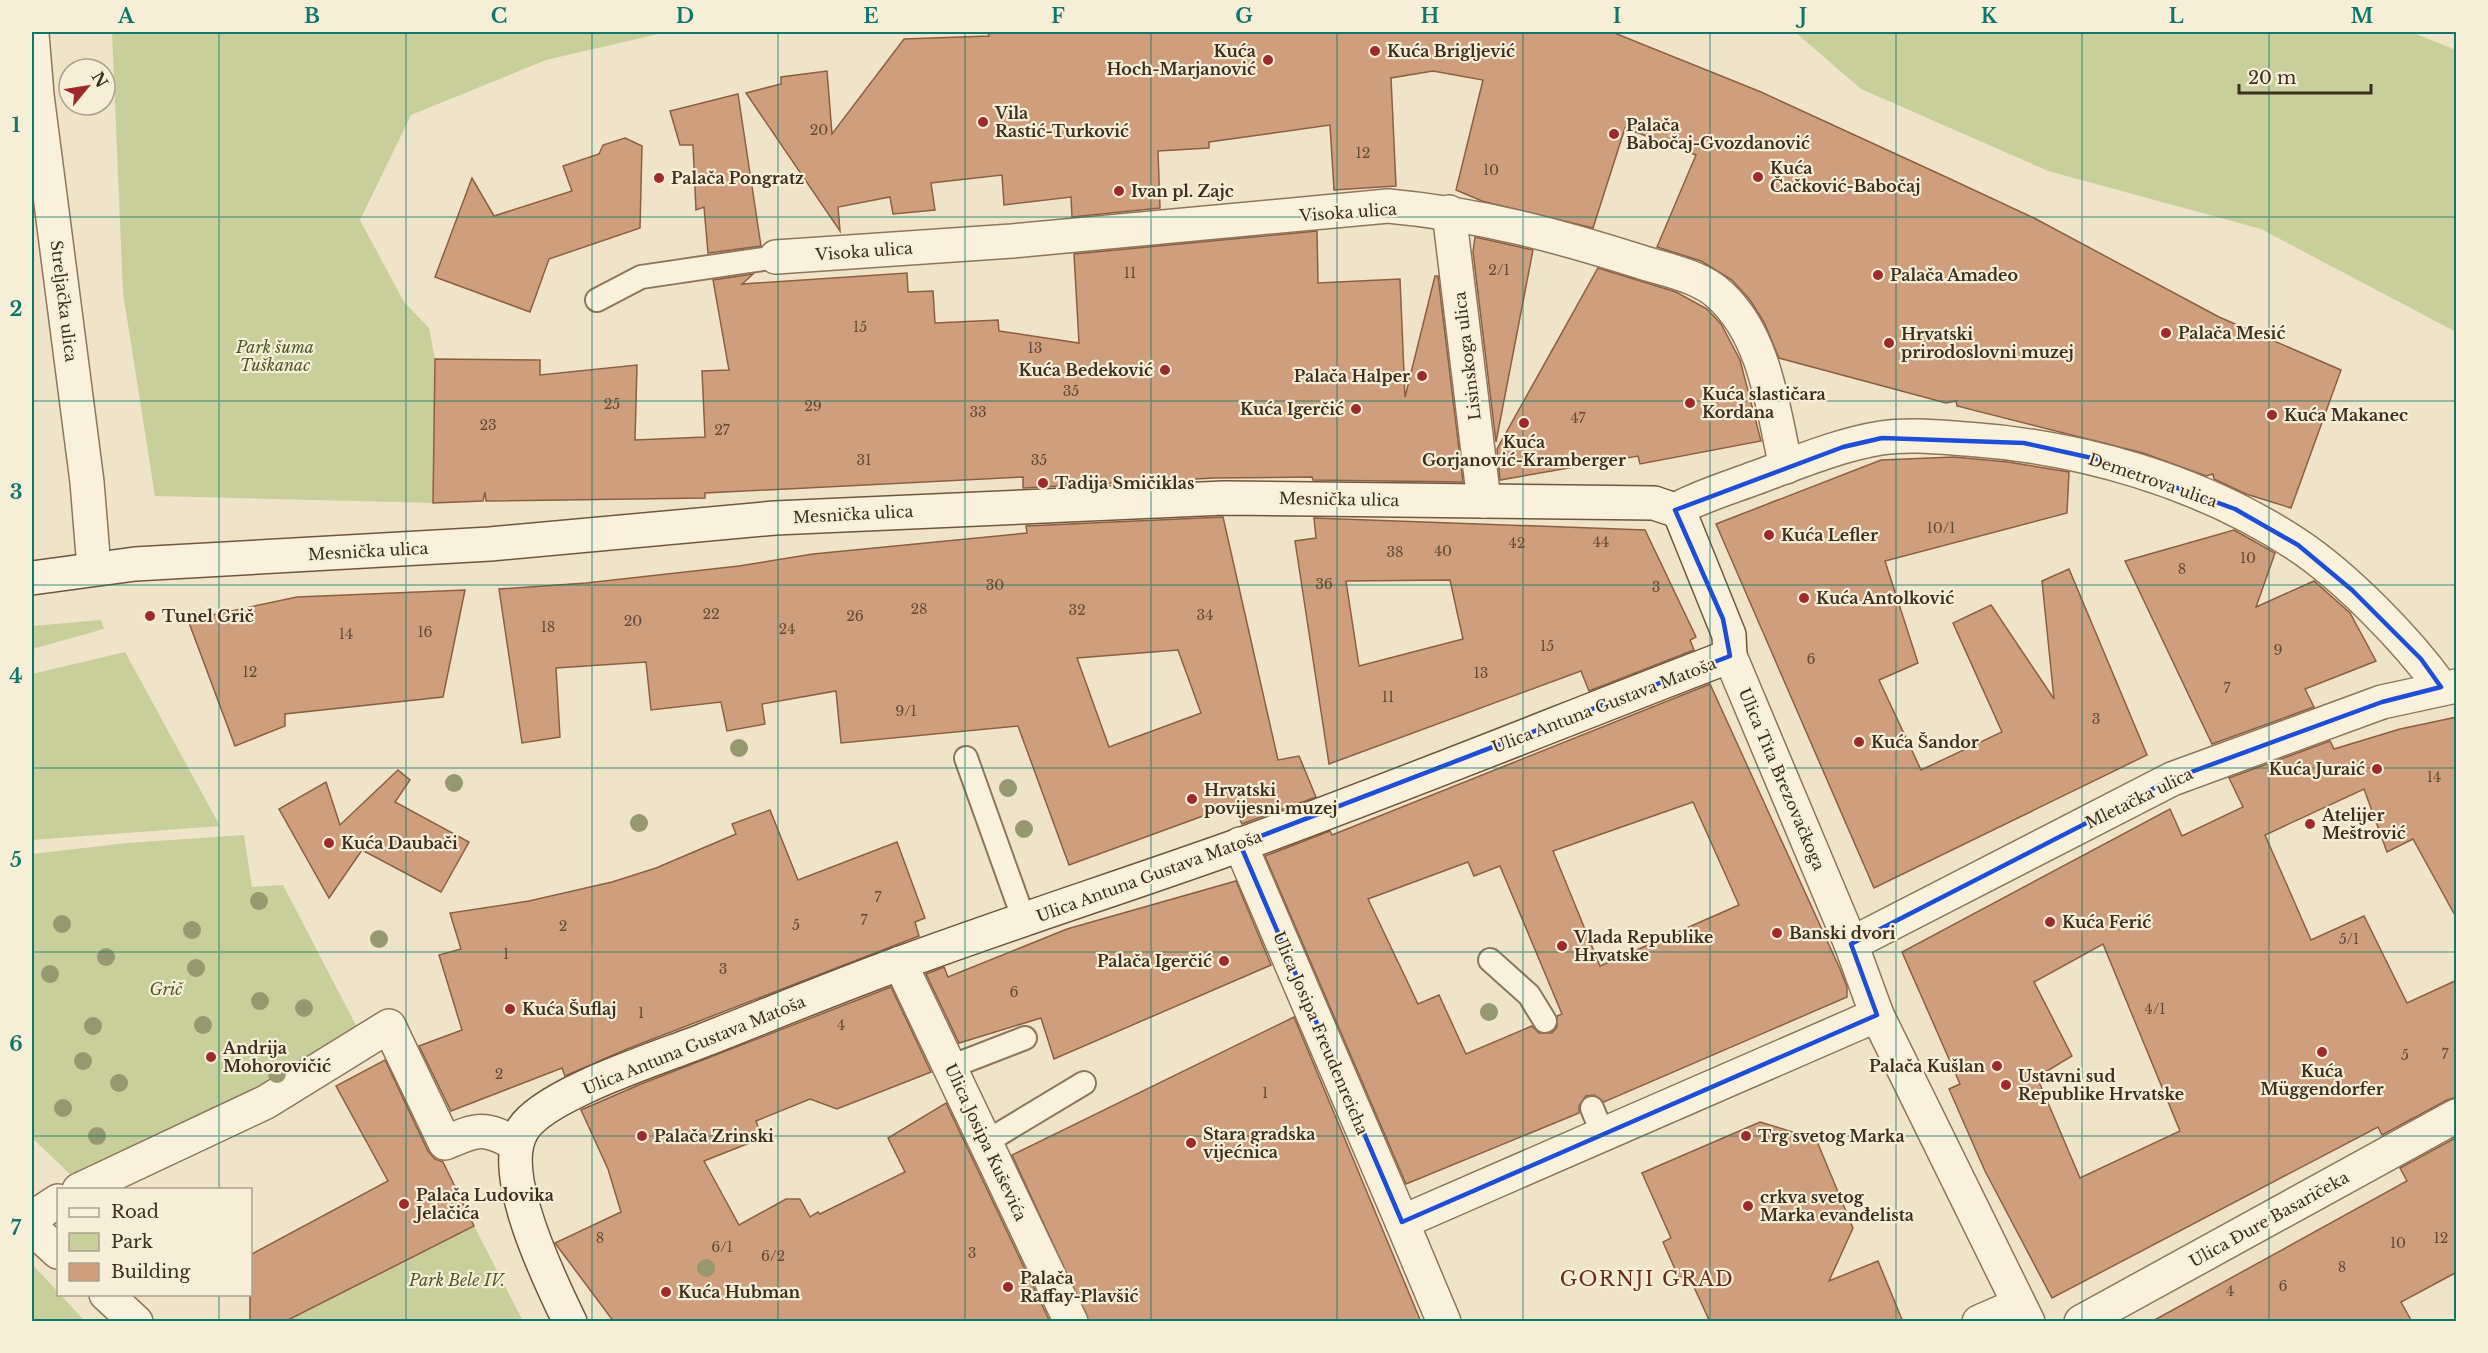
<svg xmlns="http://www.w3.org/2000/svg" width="2488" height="1353" viewBox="0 0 2488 1353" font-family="'Libre Baskerville',serif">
	<rect width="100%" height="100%" fill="#f0e4c8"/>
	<g fill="#c9cf9b">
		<polygon points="112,32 667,32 546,60 411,115 360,220 404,302 429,328 435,359 433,503 155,496 123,293"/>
		<polygon points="1795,32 2411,32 2456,50 2456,332 2261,229 2048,171 1861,89"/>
		<polygon points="101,620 104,629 32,649 32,626"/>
		<polygon points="125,652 220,826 32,840 32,674"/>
		<polygon points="244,835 252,887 283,885 358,1029 354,1045 72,1176 32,1138 32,854 127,843"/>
		<polygon points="474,1226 523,1321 284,1322 300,1312"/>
		<polygon points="32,1264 85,1321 32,1321"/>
	</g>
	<g fill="#cf9f7d" stroke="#8d5f41" stroke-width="1.5" fill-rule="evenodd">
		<polygon points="988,32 1612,32 1761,92 1946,177 2034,218 2219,317 2341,370 2291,508 2246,494 2214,479 2213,474 2206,476 2143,453 1957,406 1956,401 1946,403 1779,358 1764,322 1750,300 1732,280 1701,261 1657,247 1696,155 1625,128 1593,228 1482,201 1456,190 1483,80 1433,71 1391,78 1396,186 1334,190 1330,125 1209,142 1209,148 1158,151 1160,208 1072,217 1071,197 1004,205 1002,175 931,183 935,210 893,214 890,197 838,207 840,231 746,93 781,84 781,77 827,71 832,134 904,39 989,36"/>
		<polygon points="738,94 761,246 708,253 704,207 696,210 693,145 680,145 670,111"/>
		<polygon points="625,138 642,146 640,228 549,259 530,312 435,277 472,178 494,216 572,191 563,166 599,154 603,145"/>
		<polygon points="1317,231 1318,283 1400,279 1405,397 1435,276 1438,276 1463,482 1313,480 1312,477 1214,478 1023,488 1023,477 705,493 705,498 486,501 485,492 483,501 433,503 435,359 540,360 540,375 637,365 635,440 705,437 702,371 729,370 713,280 753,274 742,284 907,273 908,292 933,291 935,323 998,320 999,331 1079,343 1074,254"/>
		<polygon points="1475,237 1533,250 1496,442 1473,252"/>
		<polygon points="1598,268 1676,292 1707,309 1721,324 1740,360 1761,441 1640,464 1638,456 1500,480 1497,449"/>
		<polygon points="1954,457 2008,462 2069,472 2067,513 1885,561 1918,663 1879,680 1921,770 2002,732 1953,623 1991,605 2054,699 2042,581 2069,569 2147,755 1874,888 1716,524 1881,460"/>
		<path d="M1223 517 1278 760 1299 756 1316 797 1242 824 1233 805 1069 865 1018 726 841 743 836 691 762 704 765 724 727 731 721 702 651 710 646 662 556 668 560 737 522 743 499 589 586 583 739 566 813 554 1027 533 1026 526ZM1178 650 1201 713 1109 747 1077 658Z"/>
		<path d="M1314 518 1645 530 1696 637 1690 640 1694 650 1589 691 1581 671 1329 764 1295 541 1316 538ZM1450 580 1463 639 1359 666 1346 581Z"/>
		<polygon points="2234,530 2275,553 2256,607 2314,581 2350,613 2376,661 2305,689 2314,707 2212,744 2125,561"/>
		<polygon points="465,590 443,697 285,714 285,726 235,746 188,620 297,597"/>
		<path d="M1710 684 1840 969 1847 987V997L1604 1102 1594 1095 1586 1096 1579 1106V1113L1406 1184 1265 856 1330 831 1332 835ZM1693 802 1739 905 1600 966 1553 851ZM1468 862 1474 876 1500 866 1562 1014 1557 1016V1027L1552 1033H1539L1532 1026 1466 1054 1439 995 1418 1004 1368 899Z"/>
		<path d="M2457 717V919L2413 839 2387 852 2364 789 2265 835 2311 940 2364 916 2407 1003 2457 980V1097L2447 1100 2382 1135 2378 1127 2052 1298 1985 1171 1949 1089 1960 1084 1902 952 2170 809 2182 836 2243 807 2229 778 2330 741 2334 749 2400 729ZM2103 944 2180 1131 2080 1178 2037 1077 2072 1056 2034 982Z"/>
		<polygon points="398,770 410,780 395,802 469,842 441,892 362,850 329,898 279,809 326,782 340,825"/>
		<polygon points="770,810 798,880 897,842 925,918 915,922 919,936 627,1049 565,1076 562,1068 451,1111 419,1046 462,1030 439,955 461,949 450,913 529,901 612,882 656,868 736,834 732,824"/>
		<polygon points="1236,881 1271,965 1054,1059 1041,1018 959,1043 926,974 944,967 948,977 1067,929"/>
		<polygon points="891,987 931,1072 837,1109 810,1099 756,1121 762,1138 704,1161 739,1225 786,1199 800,1199 810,1217 818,1212 820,1214 905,1172 888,1138 946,1103 1050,1322 614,1322 555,1243 621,1212 608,1169 581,1110 641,1084"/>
		<polygon points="1294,1017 1421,1322 1089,1322 1012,1155"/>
		<polygon points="385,1060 428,1151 435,1159 443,1162 474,1226 284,1322 250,1322 250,1255 388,1181 336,1086"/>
		<polygon points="1760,1122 1816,1139 1853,1228 1829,1281 1878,1261 1903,1322 1710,1322 1688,1274 1679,1278 1663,1242 1671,1238 1642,1173"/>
		<polygon points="2457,1137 2457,1272 2401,1302 2412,1322 2151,1322 2407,1181 2400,1168"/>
	</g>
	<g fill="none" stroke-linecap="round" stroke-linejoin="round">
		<g stroke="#8d765c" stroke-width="26">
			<g id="lane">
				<polyline points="597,300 641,277 776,257"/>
				<polyline points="966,758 1024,920"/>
				<polyline points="1490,960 1529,995 1545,1021"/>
				<polyline points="950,1067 1025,1038"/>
				<polyline points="1592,1108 1603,1135"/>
				<polyline points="986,1142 1084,1083"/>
			</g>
		</g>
		<g stroke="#8d765c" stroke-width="36">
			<g id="street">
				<polyline points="32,34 37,95 87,482 94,568"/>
				<polyline points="1449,212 1484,501"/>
				<path d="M776 257 1012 241 1388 206C1477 214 1556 235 1641 262 1666 270 1700 276 1720 295 1766 337 1773 410 1786 467"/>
				<path d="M1675 510C1701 496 1728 488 1755 478 1796 463 1838 445 1881 438 1909 434 1938 437 1967 439 2081 447 2200 481 2296 544 2346 577 2407 640 2441 687"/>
				<polyline points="1730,656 1851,944 1877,1015 2028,1322"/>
				<polyline points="1240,844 1402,1222"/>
				<polyline points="1851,944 2172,779 2382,702 2456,686"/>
				<polyline points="900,963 1071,1322"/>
				<path d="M79 1190 266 1102 389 1026 445 1143C478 1129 483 1126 516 1144"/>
				<polyline points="32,1218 58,1201"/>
				<polyline points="32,1228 58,1252"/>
				<polyline points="106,1294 136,1322"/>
				<polyline points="1444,1322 1402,1222 1877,1015"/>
				<polyline points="1979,1322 2018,1305"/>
				<polyline points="2081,1322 2456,1116"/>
			</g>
		</g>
		<g stroke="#6f573f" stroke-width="36">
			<path id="secondary" d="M32 578 135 564 490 544 775 518 1224 498 1654 503 1675 510 1681 516 1729 635 1730 656C1566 719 1402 786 1237 846 1125 886 1012 922 901 963 835 987 770 1014 704 1040 662 1057 546 1093 523 1129 496 1171 550 1281 570 1322"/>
		</g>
		<use href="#lane" stroke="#faf1dc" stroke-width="22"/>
		<use href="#street" stroke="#faf1dc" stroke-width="33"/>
		<use href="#secondary" stroke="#faf1dc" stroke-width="33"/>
	</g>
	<g fill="#96986f">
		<circle cx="739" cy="748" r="9"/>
		<circle cx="454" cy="783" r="9"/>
		<circle cx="1008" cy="788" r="9"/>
		<circle cx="639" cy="823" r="9"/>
		<circle cx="1024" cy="829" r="9"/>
		<circle cx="259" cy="901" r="9"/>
		<circle cx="62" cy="924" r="9"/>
		<circle cx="192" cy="930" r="9"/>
		<circle cx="379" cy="939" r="9"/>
		<circle cx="106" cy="957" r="9"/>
		<circle cx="196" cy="968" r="9"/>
		<circle cx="50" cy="974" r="9"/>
		<circle cx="260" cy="1001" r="9"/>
		<circle cx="304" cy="1008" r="9"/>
		<circle cx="1489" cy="1012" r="9"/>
		<circle cx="203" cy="1025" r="9"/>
		<circle cx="93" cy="1026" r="9"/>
		<circle cx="83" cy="1061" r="9"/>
		<circle cx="277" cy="1074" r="9"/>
		<circle cx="119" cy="1083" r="9"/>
		<circle cx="63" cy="1108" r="9"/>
		<circle cx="97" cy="1136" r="9"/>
		<circle cx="706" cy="1268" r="9"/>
	</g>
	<path fill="none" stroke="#1d4ed8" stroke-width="4.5" stroke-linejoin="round" d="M1882 438 2024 443 2101 460 2235 509 2298 545 2352 590 2421 659 2441 687 2382 702 2172 779 1851 944 1877 1015 1402 1222 1240 844 1730 656 1723 619 1675 510 1843 447Z"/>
	<path fill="none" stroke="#0f766e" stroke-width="1.5" stroke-opacity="0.55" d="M219 32V1190M406 32V1322M592 32V1322M778 32V1322M965 32V1322M1151 32V1322M1337 32V1322M1523 32V1322M1710 32V1322M1896 32V1322M2082 32V1322M2269 32V1322M32 217H2456M32 401H2456M32 585H2456M32 768H2456M32 952H2456M32 1136H2456M219 1294V1322"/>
	<g fill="#9e2a2b" stroke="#f7eed8" stroke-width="2">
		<circle cx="1375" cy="51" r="6"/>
		<circle cx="1268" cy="60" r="6"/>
		<circle cx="983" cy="122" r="6"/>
		<circle cx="1614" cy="134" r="6"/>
		<circle cx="1758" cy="177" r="6"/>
		<circle cx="659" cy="178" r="6"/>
		<circle cx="1119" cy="191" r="6"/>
		<circle cx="1878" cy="275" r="6"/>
		<circle cx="2166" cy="333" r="6"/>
		<circle cx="1889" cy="343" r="6"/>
		<circle cx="1165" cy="370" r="6"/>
		<circle cx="1422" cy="376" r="6"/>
		<circle cx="1690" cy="403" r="6"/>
		<circle cx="1356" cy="409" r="6"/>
		<circle cx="2272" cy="415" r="6"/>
		<circle cx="1524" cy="423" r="6"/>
		<circle cx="1043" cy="483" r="6"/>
		<circle cx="1769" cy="535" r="6"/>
		<circle cx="1804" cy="598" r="6"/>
		<circle cx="150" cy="616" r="6"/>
		<circle cx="1859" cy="742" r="6"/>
		<circle cx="2377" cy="769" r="6"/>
		<circle cx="1192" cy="799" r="6"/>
		<circle cx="2310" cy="824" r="6"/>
		<circle cx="329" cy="843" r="6"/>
		<circle cx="2050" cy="922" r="6"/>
		<circle cx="1777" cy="933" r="6"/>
		<circle cx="1562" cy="946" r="6"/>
		<circle cx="1224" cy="961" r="6"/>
		<circle cx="510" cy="1009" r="6"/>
		<circle cx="2322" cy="1052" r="6"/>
		<circle cx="211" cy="1057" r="6"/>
		<circle cx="1997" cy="1066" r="6"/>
		<circle cx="2006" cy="1085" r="6"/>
		<circle cx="642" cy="1136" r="6"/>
		<circle cx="1746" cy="1136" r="6"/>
		<circle cx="1191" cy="1143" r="6"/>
		<circle cx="404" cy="1204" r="6"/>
		<circle cx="1748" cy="1206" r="6"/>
		<circle cx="1008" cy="1287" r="6"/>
		<circle cx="666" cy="1292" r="6"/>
	</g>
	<g text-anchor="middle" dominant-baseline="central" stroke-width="4.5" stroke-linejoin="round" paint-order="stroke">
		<g font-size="14" fill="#624a37">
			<text x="819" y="130">20</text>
			<text x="1363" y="153">12</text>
			<text x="1491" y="170">10</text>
			<text x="1499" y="270">2/1</text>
			<text x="1130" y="273">11</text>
			<text x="860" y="327">15</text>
			<text x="1035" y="348">13</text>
			<text x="1071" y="391">35</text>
			<text x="612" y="404">25</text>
			<text x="813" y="406">29</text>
			<text x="978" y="412">33</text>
			<text x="1578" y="418">47</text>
			<text x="488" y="425">23</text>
			<text x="722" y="430">27</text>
			<text x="864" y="460">31</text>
			<text x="1039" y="460">35</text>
			<text x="1941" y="528">10/1</text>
			<text x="1601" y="542">44</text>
			<text x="1517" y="543">42</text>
			<text x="1443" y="551">40</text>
			<text x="1395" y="552">38</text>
			<text x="2248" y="558">10</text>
			<text x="2182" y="569">8</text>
			<text x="1324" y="584">36</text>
			<text x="995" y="585">30</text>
			<text x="1656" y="587">3</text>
			<text x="919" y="609">28</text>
			<text x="1077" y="610">32</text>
			<text x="711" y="614">22</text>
			<text x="1205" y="615">34</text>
			<text x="855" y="616">26</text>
			<text x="633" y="621">20</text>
			<text x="548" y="627">18</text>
			<text x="787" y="629">24</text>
			<text x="425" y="632">16</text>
			<text x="346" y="634">14</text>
			<text x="1547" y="646">15</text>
			<text x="2278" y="650">9</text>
			<text x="1811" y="659">6</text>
			<text x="250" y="672">12</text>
			<text x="1481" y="673">13</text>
			<text x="2227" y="688">7</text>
			<text x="1388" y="697">11</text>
			<text x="906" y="711">9/1</text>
			<text x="2096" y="719">3</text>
			<text x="2434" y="777">14</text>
			<text x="878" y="897">7</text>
			<text x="864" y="920">7</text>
			<text x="796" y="925">5</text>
			<text x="563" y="926">2</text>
			<text x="2349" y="939">5/1</text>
			<text x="506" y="954">1</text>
			<text x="723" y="969">3</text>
			<text x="1014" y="992">6</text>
			<text x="2155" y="1009">4/1</text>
			<text x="641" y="1013">1</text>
			<text x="841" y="1025">4</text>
			<text x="2445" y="1054">7</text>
			<text x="2405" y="1055">5</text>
			<text x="499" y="1074">2</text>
			<text x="1265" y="1093">1</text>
			<text x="600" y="1238">8</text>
			<text x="2441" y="1238">12</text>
			<text x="2398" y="1243">10</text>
			<text x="722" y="1247">6/1</text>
			<text x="972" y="1253">3</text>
			<text x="773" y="1256">6/2</text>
			<text x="2342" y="1267">8</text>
			<text x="2283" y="1286">6</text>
			<text x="2230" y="1291">4</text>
		</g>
		<g font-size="16" font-weight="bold" fill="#3d2e20" stroke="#f7eed8" text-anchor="start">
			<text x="1256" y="51" text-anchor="end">Kuća<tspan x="1256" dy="18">Hoch-Marjanović</tspan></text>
			<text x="1387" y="51">Kuća Brigljević</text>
			<text x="995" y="113">Vila<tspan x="995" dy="18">Rastić-Turković</tspan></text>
			<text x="1626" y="125">Palača<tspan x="1626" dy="18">Babočaj-Gvozdanović</tspan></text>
			<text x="1770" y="168">Kuća<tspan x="1770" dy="18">Čačković-Babočaj</tspan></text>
			<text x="671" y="178">Palača Pongratz</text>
			<text x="1131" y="191">Ivan pl. Zajc</text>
			<text x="1890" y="275">Palača Amadeo</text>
			<text x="2178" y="333">Palača Mesić</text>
			<text x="1901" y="334">Hrvatski<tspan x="1901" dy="18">prirodoslovni muzej</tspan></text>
			<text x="1153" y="370" text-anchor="end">Kuća Bedeković</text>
			<text x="1410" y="376" text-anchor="end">Palača Halper</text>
			<text x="1702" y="394">Kuća slastičara<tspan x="1702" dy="18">Kordana</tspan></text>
			<text x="1344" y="409" text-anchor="end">Kuća Igerčić</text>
			<text x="2284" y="415">Kuća Makanec</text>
			<text x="1524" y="442" text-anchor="middle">Kuća<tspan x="1524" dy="18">Gorjanović-Kramberger</tspan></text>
			<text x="1055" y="483">Tadija Smičiklas</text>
			<text x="1781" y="535">Kuća Lefler</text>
			<text x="1816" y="598">Kuća Antolković</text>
			<text x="162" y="616">Tunel Grič</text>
			<text x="1871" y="742">Kuća Šandor</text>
			<text x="2365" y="769" text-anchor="end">Kuća Juraić</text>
			<text x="1204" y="790">Hrvatski<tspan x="1204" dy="18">povijesni muzej</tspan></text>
			<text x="2322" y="815">Atelijer<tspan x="2322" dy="18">Meštrović</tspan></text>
			<text x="341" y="843">Kuća Daubači</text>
			<text x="2062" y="922">Kuća Ferić</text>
			<text x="1789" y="933">Banski dvori</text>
			<text x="1574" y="937">Vlada Republike<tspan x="1574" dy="18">Hrvatske</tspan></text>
			<text x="1212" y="961" text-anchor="end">Palača Igerčić</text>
			<text x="522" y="1009">Kuća Šuflaj</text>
			<text x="223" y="1048">Andrija<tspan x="223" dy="18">Mohorovičić</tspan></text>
			<text x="1985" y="1066" text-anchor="end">Palača Kušlan</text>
			<text x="2322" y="1071" text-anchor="middle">Kuća<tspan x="2322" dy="18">Müggendorfer</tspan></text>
			<text x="2018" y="1076">Ustavni sud<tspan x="2018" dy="18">Republike Hrvatske</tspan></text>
			<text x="1203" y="1134">Stara gradska<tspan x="1203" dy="18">vijećnica</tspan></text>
			<text x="654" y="1136">Palača Zrinski</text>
			<text x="1758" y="1136">Trg svetog Marka</text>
			<text x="416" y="1195">Palača Ludovika<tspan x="416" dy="18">Jelačića</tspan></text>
			<text x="1760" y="1197">crkva svetog<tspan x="1760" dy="18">Marka evanđelista</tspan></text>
			<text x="1020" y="1278">Palača<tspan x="1020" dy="18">Raffay-Plavšić</tspan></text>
			<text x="678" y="1292">Kuća Hubman</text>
		</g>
		<g font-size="16" fill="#3d2e20" stroke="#f7eed8">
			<text transform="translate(1348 212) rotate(-4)">Visoka ulica</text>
			<text transform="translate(864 251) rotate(-4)">Visoka ulica</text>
			<text transform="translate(64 301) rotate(83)">Streljačka ulica</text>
			<text transform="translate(1467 356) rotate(-97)">Lisinskoga ulica</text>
			<text transform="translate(2153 480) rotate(19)">Demetrova ulica</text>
			<text transform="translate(1339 499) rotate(1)">Mesnička ulica</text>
			<text transform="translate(853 514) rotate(-3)">Mesnička ulica</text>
			<text transform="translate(368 551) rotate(-3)">Mesnička ulica</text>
			<text transform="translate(1604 705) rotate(-21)">Ulica Antuna Gustava Matoša</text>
			<text transform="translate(1782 779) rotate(67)">Ulica Tita Brezovačkoga</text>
			<text transform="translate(2139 798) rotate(-26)">Mletačka ulica</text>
			<text transform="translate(1149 876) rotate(-20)">Ulica Antuna Gustava Matoša</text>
			<text transform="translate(1321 1033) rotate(67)">Ulica Josipa Freudenreicha</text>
			<text transform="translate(694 1045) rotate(-22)">Ulica Antuna Gustava Matoša</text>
			<text transform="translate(986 1142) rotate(65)">Ulica Josipa Kuševića</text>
			<text transform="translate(2269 1219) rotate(-29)">Ulica Đure Basaričeka</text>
		</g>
		<g font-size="16" font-style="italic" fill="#4d5a26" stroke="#f7eed8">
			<text x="275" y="347">Park šuma<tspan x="275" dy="18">Tuškanac</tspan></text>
			<text x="166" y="989">Grič</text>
			<text x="457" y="1280">Park Bele IV.</text>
		</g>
		<g font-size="20" letter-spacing="1.5" fill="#6b2e1e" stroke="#f7eed8">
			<text x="1647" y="1279">GORNJI GRAD</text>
		</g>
	</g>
	<rect width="2488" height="1353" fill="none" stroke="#f7eed8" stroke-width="66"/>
	<rect x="57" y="1188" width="195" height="108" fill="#f7eed8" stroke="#ada18e" stroke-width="1.5"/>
	<rect x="69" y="1208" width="30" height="9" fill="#faf1dc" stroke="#ada18e" stroke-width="1.5"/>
	<text x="111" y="1218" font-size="18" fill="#3d2e20">Road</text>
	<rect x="69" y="1233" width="30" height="18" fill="#c9cf9b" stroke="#ada18e" stroke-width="1.5"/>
	<text x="111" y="1248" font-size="18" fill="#3d2e20">Park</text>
	<rect x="69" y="1263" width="30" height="18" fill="#cf9f7d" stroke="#ada18e" stroke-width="1.5"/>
	<text x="111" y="1278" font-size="18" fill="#3d2e20">Building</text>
	<g transform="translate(87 87) rotate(60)"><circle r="28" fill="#f7eed8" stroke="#ada18e" stroke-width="1.5"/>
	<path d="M0-4.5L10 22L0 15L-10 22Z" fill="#9e2a2b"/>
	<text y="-9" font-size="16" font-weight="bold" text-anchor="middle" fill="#3d2e20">N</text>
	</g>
	<path d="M2239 84v9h132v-9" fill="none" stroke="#3d2e20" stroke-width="3"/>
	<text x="2248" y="84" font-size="18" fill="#3d2e20" stroke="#f7eed8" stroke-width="4.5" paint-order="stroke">20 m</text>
	<rect x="33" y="33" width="2422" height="1287" fill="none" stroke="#0f766e" stroke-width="2"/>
	<g font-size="20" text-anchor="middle" font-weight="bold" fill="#0f766e">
		<text x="126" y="23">A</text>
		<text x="312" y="23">B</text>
		<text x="499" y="23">C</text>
		<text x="685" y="23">D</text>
		<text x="871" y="23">E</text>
		<text x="1058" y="23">F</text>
		<text x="1244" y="23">G</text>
		<text x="1430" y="23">H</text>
		<text x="1617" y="23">I</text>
		<text x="1803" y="23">J</text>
		<text x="1989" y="23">K</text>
		<text x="2176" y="23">L</text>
		<text x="2362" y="23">M</text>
		<text x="16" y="132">1</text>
		<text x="16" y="316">2</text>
		<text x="16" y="499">3</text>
		<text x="16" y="683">4</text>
		<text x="16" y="867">5</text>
		<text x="16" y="1051">6</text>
		<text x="16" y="1235">7</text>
	</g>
</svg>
